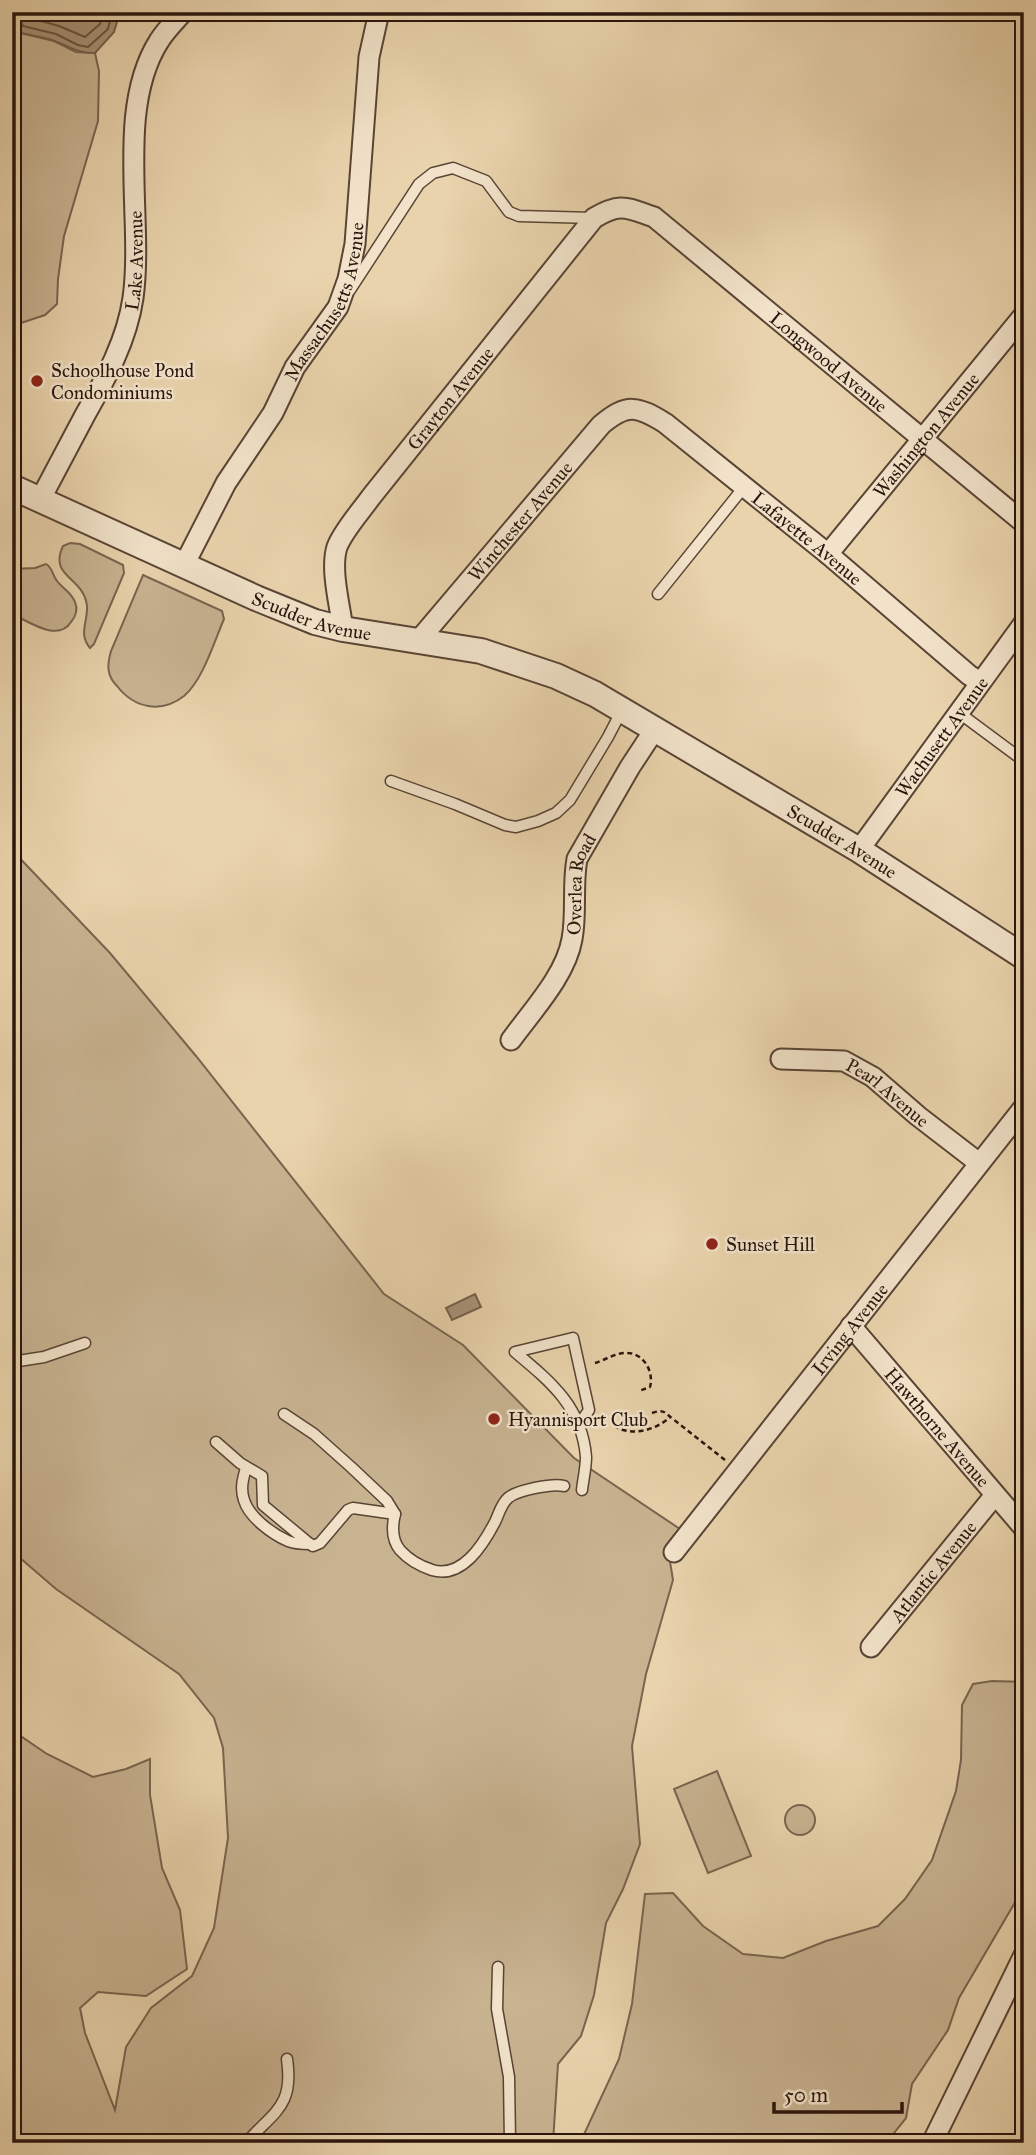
<svg xmlns="http://www.w3.org/2000/svg" width="1036" height="2155" viewBox="0 0 1036 2155" font-family="'IM FELL Great Primer',serif">
	<rect width="100%" height="100%" fill="#e9d3ac"/>
	<filter id="stains"><feTurbulence type="fractalNoise" baseFrequency=".00286" numOctaves="4"/><feColorMatrix values="0 0 0 0 .2 0 0 0 0 .09 0 0 0 0 .02 0 0 0 .5 -.17"/></filter>
	<radialGradient id="worn" r=".72"><stop offset=".6" stop-color="#630" stop-opacity="0"/><stop offset="1" stop-color="#630" stop-opacity=".3"/></radialGradient>
	<g fill="#c8b391" stroke="#78644f" stroke-width="2">
		<polygon points="12,31 54,41 76,52 95,53 99,71 98,121 64,236 58,279 57,304 45,315 15,325 12,324"/>
		<path d="M70 543 80 544 123 565 124 573 94 644 90 648C78 634 88 622 87 606 84 577 48 577 63 546Z"/>
		<path d="M46 564C53 568 52 575 57 581 63 589 71 592 75 602 78 609 76 616 71 622 58 643 28 621 12 614V569L35 568Z"/>
		<path d="M143 575 222 611 224 619C214 642 203 680 184 696 161 714 134 708 117 686 114 683 110 677 109 672 107 665 109 658 111 651Z"/>
		<polygon points="12,850 110,953 196,1056 384,1294 463,1345 574,1458 680,1529 668,1549 673,1580 646,1674 632,1746 640,1844 623,1889 606,1923 594,1995 581,2036 558,2064 553,2143 12,2143 12,1739 19,1735 47,1754 93,1777 126,1769 150,1759 150,1795 162,1868 180,1910 187,1969 146,1996 98,1992 80,2008 85,2033 115,2110 126,2047 151,2008 192,1976 214,1928 228,1838 223,1748 214,1718 179,1674 56,1589 12,1551"/>
		<polygon points="992,1681 1024,1682 1024,1887 959,1998 948,2030 912,2084 906,2118 886,2143 580,2143 619,2059 632,2004 645,1894 673,1893 703,1926 743,1954 783,1958 826,1941 878,1926 905,1899 932,1860 956,1791 961,1760 962,1705 973,1684"/>
		<polygon points="717,1771 751,1856 708,1873 674,1789"/>
		<circle cx="800" cy="1820" r="15"/>
	</g>
	<g fill="#a89276" stroke="#75604c" stroke-width="2">
		<path d="M17 12H120L114 32 95 53C78 54 67 45 52 40 39 36 25 34 12 31V25Z"/>
		<polygon points="475,1294 481,1307 452,1320 446,1308"/>
	</g>
	<g fill="none" stroke-linecap="round" stroke-linejoin="round">
		<g stroke="#685442" stroke-width="2">
			<polyline points="23,12 21,22 23,26 56,34 78,45 88,47 108,29 112,12"/>
			<polyline points="32,12 34,19 59,26 85,37 100,24 103,12"/>
		</g>
		<g stroke="#594435" stroke-width="13">
			<g id="service">
				<polyline points="1022,188 1024,187"/>
				<polyline points="350,290 419,184 433,173 453,168 486,181 509,212 519,216 594,218"/>
				<polyline points="658,594 744,487"/>
				<polyline points="958,712 1024,761"/>
				<polyline points="391,781 455,804 505,825 516,827 538,821 556,813 570,800 608,737 622,710"/>
				<polyline points="12,1362 44,1357 85,1343"/>
				<polyline points="284,1414 314,1434 351,1467 387,1501 395,1514"/>
				<path d="M580 1423 589 1410 573 1338 515 1352C551 1382 582 1407 586 1457 586 1468 583 1480 582 1490"/>
				<path d="M216 1442 240 1463 262 1476 263 1505 310 1544 313 1546 320 1543 348 1510 353 1508 395 1514C392 1526 391 1539 400 1550 408 1559 420 1566 432 1570 462 1579 483 1545 495 1522 499 1514 501 1504 508 1498 517 1490 553 1483 564 1486"/>
				<path d="M246 1468C243 1478 240 1489 244 1500 249 1517 272 1534 288 1541 295 1544 302 1544 310 1544"/>
				<polyline points="498,1967 497,2009 509,2077 510,2143"/>
				<path d="M246 2143C274 2111 294 2107 287 2059"/>
			</g>
		</g>
		<g stroke="#594435" stroke-width="23">
			<g id="minor">
				<path id="s1" d="M40 500C55 472 70 443 85 415 106 378 127 340 133 298 144 219 115 110 159 41 165 31 175 21 183 12"/>
				<path id="s2" d="M828 554 1024 315"/>
				<path id="s3" d="M184 565 226 483 273 413 295 367 338 307 348 279 355 244 369 57 379 12"/>
				<path id="s4" d="M343 629C340 606 330 569 337 547 343 531 361 511 371 497L594 218C621 202 627 208 654 217L1024 523"/>
				<path id="s5" d="M419 640 601 425C627 403 637 406 665 423L828 554 969 675 980 682"/>
				<path id="s6" d="M859 850 1024 623"/>
				<path id="s7" d="M511 1040C532 1011 566 975 572 939 577 913 572 885 577 859L630 767 655 729"/>
				<path id="s8" d="M781 1059 844 1061 873 1077 918 1116 979 1163"/>
				<path id="s9" d="M851 1326 1024 1528"/>
				<path id="s10" d="M674 1552 1024 1107"/>
				<path id="s11" d="M871 1647 995 1495"/>
				<polyline points="932,2143 1024,1955"/>
			</g>
		</g>
		<g stroke="#594435" stroke-width="28">
			<g id="tertiary">
				<path id="s12" d="M12 487 256 598 315 622 343 629 481 651 556 676 595 694 859 850 1024 957"/>
			</g>
		</g>
		<g stroke="#29150d" stroke-width="2.5" stroke-dasharray="5 3.5" stroke-linecap="butt">
			<path d="M595 1363C605 1360 617 1352 628 1353 645 1354 654 1373 650 1387L639 1391"/>
			<path d="M652 1413C664 1409 664 1412 673 1419L725 1460"/>
			<path d="M614 1426C632 1437 656 1430 670 1417"/>
		</g>
		<use href="#service" stroke="#f1e2c9" stroke-width="10"/>
		<use href="#minor" stroke="#f1e2c9" stroke-width="19"/>
		<use href="#tertiary" stroke="#f1e2c9" stroke-width="24"/>
	</g>
	<g fill="#8f2418" stroke="#f1e2c9" stroke-width="2.5">
		<circle cx="37" cy="381" r="7"/>
		<circle cx="712" cy="1244" r="7"/>
		<circle cx="494" cy="1419" r="7"/>
	</g>
	<g text-anchor="middle" dominant-baseline="central" stroke-width="5" stroke-linejoin="round" paint-order="stroke">
		<g font-size="19" fill="#29150d" stroke="#f1e2c9">
			<text stroke="none"><textPath href="#s1" startOffset="261">Lake Avenue</textPath></text>
			<text stroke="none"><textPath href="#s3" startOffset="301">Massachusetts Avenue</textPath></text>
			<text stroke="none"><textPath href="#s4" startOffset="791">Longwood Avenue</textPath></text>
			<text stroke="none"><textPath href="#s4" startOffset="270">Grayton Avenue</textPath></text>
			<text stroke="none"><textPath href="#s2" startOffset="154">Washington Avenue</textPath></text>
			<text stroke="none"><textPath href="#s5" startOffset="156">Winchester Avenue</textPath></text>
			<text stroke="none"><textPath href="#s5" startOffset="536">Lafayette Avenue</textPath></text>
			<text stroke="none"><textPath href="#s12" startOffset="327">Scudder Avenue</textPath></text>
			<text stroke="none"><textPath href="#s6" startOffset="140">Wachusett Avenue</textPath></text>
			<text stroke="none"><textPath href="#s12" startOffset="910">Scudder Avenue</textPath></text>
			<text stroke="none"><textPath href="#s7" startOffset="175">Overlea Road</textPath></text>
			<text stroke="none"><textPath href="#s8" startOffset="117">Pearl Avenue</textPath></text>
			<text stroke="none"><textPath href="#s10" startOffset="284">Irving Avenue</textPath></text>
			<text stroke="none"><textPath href="#s9" startOffset="133">Hawthorne Avenue</textPath></text>
			<text stroke="none"><textPath href="#s11" startOffset="98">Atlantic Avenue</textPath></text>
		</g>
		<g font-size="19" fill="#29150d" stroke="#f1e2c9" text-anchor="start">
			<text x="51" y="370">Schoolhouse Pond<tspan x="51" dy="22">Condominiums</tspan></text>
			<text x="726" y="1244">Sunset Hill</text>
			<text x="508" y="1419">Hyannisport Club</text>
		</g>
	</g>
	<rect width="1036" height="2155" fill="none" stroke="#e9d3ac" stroke-width="42"/>
	<rect x="14" y="14" width="1008" height="2127" fill="none" stroke="#29150d" stroke-width="3.5"/>
	<rect x="21" y="21" width="994" height="2113" fill="none" stroke="#29150d" stroke-width="2"/>
	<path d="M774 2102v10h128v-10" fill="none" stroke="#29150d" stroke-width="3.5"/>
	<text x="784" y="2102" font-size="21" fill="#29150d" stroke="#f1e2c9" stroke-width="5" paint-order="stroke">50 m</text>
	<rect width="100%" height="100%" filter="url(#stains)"/>
	<rect width="100%" height="100%" fill="url(#worn)"/>
</svg>
